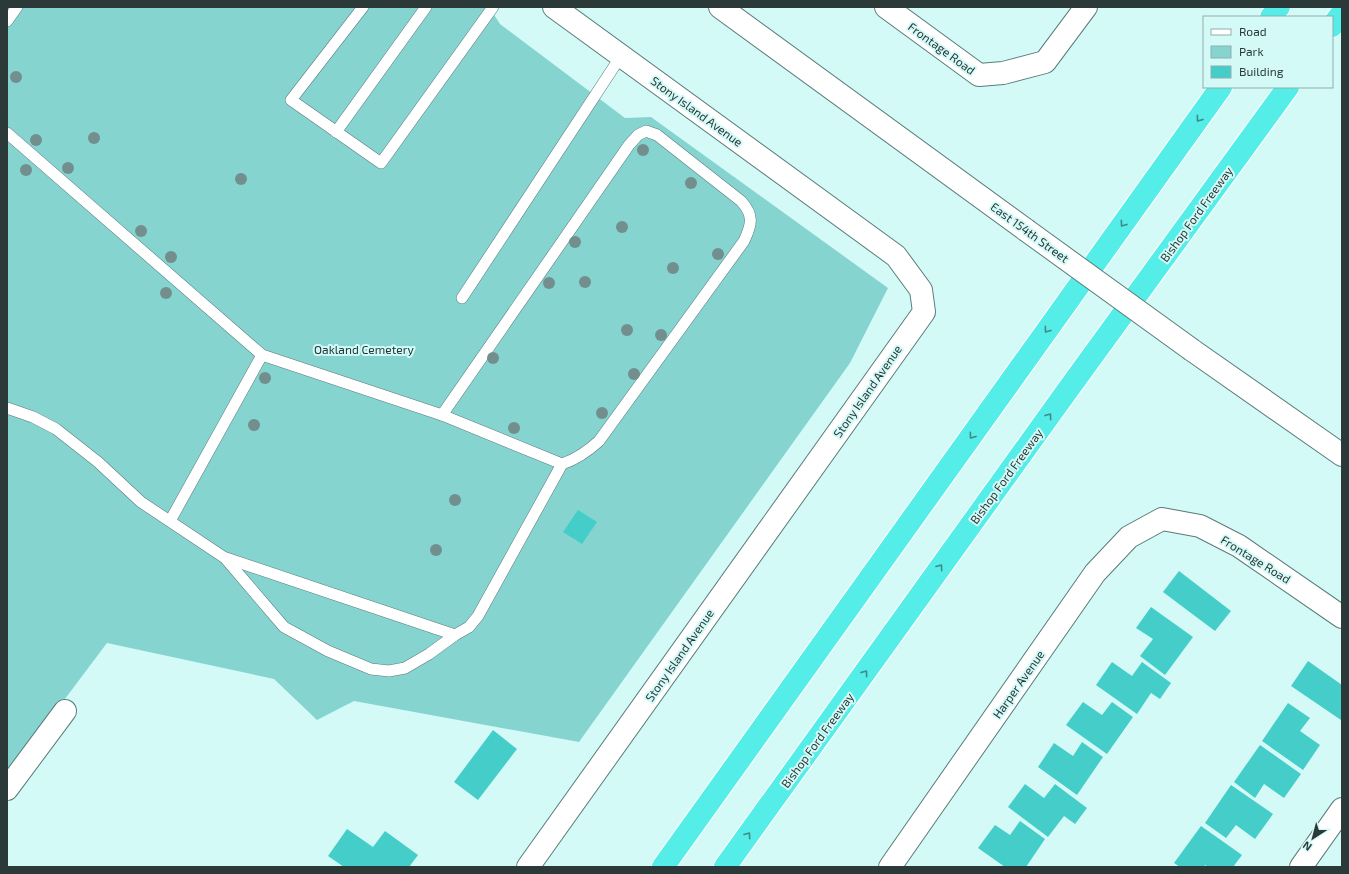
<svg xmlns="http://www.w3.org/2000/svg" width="1349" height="874" viewBox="0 0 1349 874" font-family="'Exo 2',sans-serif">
	<rect width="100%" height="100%" fill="#d4faf8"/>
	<polygon fill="#86d4d0" points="7,7 489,7 500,24 625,118 651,117 888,288 850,363 579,742 354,701 317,720 274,679 107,643 7,776"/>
	<g fill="#45cdc9">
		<polygon points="578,510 597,522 582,544 563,532"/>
		<polygon points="1179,571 1231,611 1215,631 1163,592"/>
		<polygon points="1151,607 1193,637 1165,675 1140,656 1153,639 1136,628"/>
		<polygon points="1308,661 1342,685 1341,720 1291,686"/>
		<polygon points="1112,662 1132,676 1142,662 1171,683 1160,699 1151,693 1137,714 1096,685"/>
		<polygon points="1083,702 1102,715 1112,702 1133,717 1107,754 1066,725"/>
		<polygon points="1288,703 1310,718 1300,731 1320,745 1303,770 1262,741"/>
		<polygon points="493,730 517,749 478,800 454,782"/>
		<polygon points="1082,742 1103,757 1077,795 1038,767 1054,743 1073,756"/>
		<polygon points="1260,745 1301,774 1284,798 1264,784 1255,798 1234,782"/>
		<polygon points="1025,784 1044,798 1055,784 1087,808 1075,824 1064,816 1048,837 1008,807"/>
		<polygon points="1231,785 1273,814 1255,839 1236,825 1226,838 1205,823"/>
		<polygon points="1020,821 1045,839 1026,867 1005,867 978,848 995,825 1010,835"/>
		<polygon points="1201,826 1242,855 1233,867 1208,867 1205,865 1204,867 1180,867 1174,863"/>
		<polygon points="347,829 373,847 385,831 418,855 409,867 344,867 328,856"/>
	</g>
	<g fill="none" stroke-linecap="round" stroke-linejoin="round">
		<g stroke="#597c7a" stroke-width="12">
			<g id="service">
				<polyline points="363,7 291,100 381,163 493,7"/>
				<polyline points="7,21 17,7"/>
				<polyline points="336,132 426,7"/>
				<polyline points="7,133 262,355 442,415 562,464"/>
				<polyline points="462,298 621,56"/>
				<path d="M7 408 33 417 56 429 98 462 141 502 225 558 284 627 328 651 371 669 389 671 405 668 429 654 455 635 469 627 478 616 562 464C577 459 587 452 599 441L744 241C752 224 754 215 741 201L657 135 646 131 638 135 629 145 442 415"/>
				<polyline points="170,521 262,355"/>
				<polyline points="226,558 455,635"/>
			</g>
		</g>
		<g stroke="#597c7a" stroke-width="24">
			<g id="minor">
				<polyline points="886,7 979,75 1003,73 1045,62 1086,7"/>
				<polyline points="7,789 65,711"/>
				<polyline points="528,867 924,312 921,290 896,256 554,7"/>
				<polyline points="890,867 1095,573 1129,537 1162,519 1200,526 1239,546 1342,617"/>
				<polyline points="1301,867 1342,809"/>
			</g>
		</g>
		<g stroke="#597c7a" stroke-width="24">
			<g id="tertiary">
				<polyline points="720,7 1026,230"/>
				<polyline points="1192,350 1342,455"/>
			</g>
		</g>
		<g stroke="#fff" stroke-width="24">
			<g id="motorway">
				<polyline points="1271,17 1279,7"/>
				<polyline points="1332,26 1342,13"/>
				<polyline points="663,867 1221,87"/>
				<polyline points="725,867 1067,391 1288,87"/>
			</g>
		</g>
		<use href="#service" stroke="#fff" stroke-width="11"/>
		<use href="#minor" stroke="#fff" stroke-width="22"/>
		<use href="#tertiary" stroke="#fff" stroke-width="22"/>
		<use href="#motorway" stroke="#55ede8" stroke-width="22"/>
		<g stroke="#597c7a" stroke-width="24" stroke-linecap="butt">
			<polyline id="tertiary-bridge" points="1026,230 1192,350"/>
		</g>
		<use href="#tertiary-bridge" stroke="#fff" stroke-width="22"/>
	</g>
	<g fill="#728f8e">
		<circle cx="16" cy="77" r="6"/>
		<circle cx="94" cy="138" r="6"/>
		<circle cx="36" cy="140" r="6"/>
		<circle cx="643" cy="150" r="6"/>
		<circle cx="68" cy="168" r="6"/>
		<circle cx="26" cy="170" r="6"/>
		<circle cx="241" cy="179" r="6"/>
		<circle cx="691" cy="183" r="6"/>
		<circle cx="622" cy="227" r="6"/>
		<circle cx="141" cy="231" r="6"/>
		<circle cx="575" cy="242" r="6"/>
		<circle cx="718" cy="254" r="6"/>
		<circle cx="171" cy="257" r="6"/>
		<circle cx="673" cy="268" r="6"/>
		<circle cx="585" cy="282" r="6"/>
		<circle cx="549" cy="283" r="6"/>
		<circle cx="166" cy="293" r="6"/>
		<circle cx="627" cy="330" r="6"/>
		<circle cx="661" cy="335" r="6"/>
		<circle cx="493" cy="358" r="6"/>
		<circle cx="634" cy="374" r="6"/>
		<circle cx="265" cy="378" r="6"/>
		<circle cx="602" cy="413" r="6"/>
		<circle cx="254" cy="425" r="6"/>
		<circle cx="514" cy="428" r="6"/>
		<circle cx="455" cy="500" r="6"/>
		<circle cx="436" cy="550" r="6"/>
	</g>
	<defs><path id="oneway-chevron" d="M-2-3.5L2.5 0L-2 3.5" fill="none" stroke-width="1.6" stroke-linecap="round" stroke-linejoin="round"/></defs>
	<g stroke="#3e8b88">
		<use href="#oneway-chevron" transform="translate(1199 119) rotate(126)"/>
		<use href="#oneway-chevron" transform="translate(1123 224) rotate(126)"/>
		<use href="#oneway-chevron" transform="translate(1047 330) rotate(126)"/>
		<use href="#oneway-chevron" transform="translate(1049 416) rotate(-54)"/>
		<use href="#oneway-chevron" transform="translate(972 436) rotate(126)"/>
		<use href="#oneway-chevron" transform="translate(940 567) rotate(-54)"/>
		<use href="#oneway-chevron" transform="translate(865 673) rotate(-54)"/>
		<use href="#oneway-chevron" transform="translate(748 835) rotate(-54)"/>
	</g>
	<g text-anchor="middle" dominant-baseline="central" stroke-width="4" stroke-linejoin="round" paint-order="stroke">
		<g font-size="12" fill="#2b3a39" stroke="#d4faf8">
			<text transform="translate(942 48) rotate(36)">Frontage Road</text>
			<text transform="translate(697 111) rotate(36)">Stony Island Avenue</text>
			<text transform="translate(1196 214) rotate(-54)">Bishop Ford Freeway</text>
			<text transform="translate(1030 232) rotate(36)">East 154th Street</text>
			<text transform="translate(867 391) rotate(-55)">Stony Island Avenue</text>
			<text transform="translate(1006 476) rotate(-54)">Bishop Ford Freeway</text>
			<text transform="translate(1256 559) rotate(32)">Frontage Road</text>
			<text transform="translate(679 655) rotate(-55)">Stony Island Avenue</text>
			<text transform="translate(1018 684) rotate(-55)">Harper Avenue</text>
			<text transform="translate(817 740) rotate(-54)">Bishop Ford Freeway</text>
		</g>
		<g font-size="12" fill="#213837" stroke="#d4faf8">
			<text x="364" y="349">Oakland Cemetery</text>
		</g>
	</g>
	<rect width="1349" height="874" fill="none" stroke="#2b3a39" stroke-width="16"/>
	<rect x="1203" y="16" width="130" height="72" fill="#d4faf8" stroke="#90adac"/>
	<rect x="1211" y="29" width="20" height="6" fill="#ffffff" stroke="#90adac"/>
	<text x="1239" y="36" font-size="12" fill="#2b3a39">Road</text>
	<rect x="1211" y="46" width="20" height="12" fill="#86d4d0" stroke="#90adac"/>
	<text x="1239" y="56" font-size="12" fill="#2b3a39">Park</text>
	<rect x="1211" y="66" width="20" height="12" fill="#45cdc9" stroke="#90adac"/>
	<text x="1239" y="76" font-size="12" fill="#2b3a39">Building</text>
	<g transform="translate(1313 838) rotate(216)" stroke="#d4faf8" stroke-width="3" paint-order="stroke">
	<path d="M0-3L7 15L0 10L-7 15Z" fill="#2b3a39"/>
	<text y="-6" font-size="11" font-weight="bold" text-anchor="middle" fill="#2b3a39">N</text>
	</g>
</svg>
